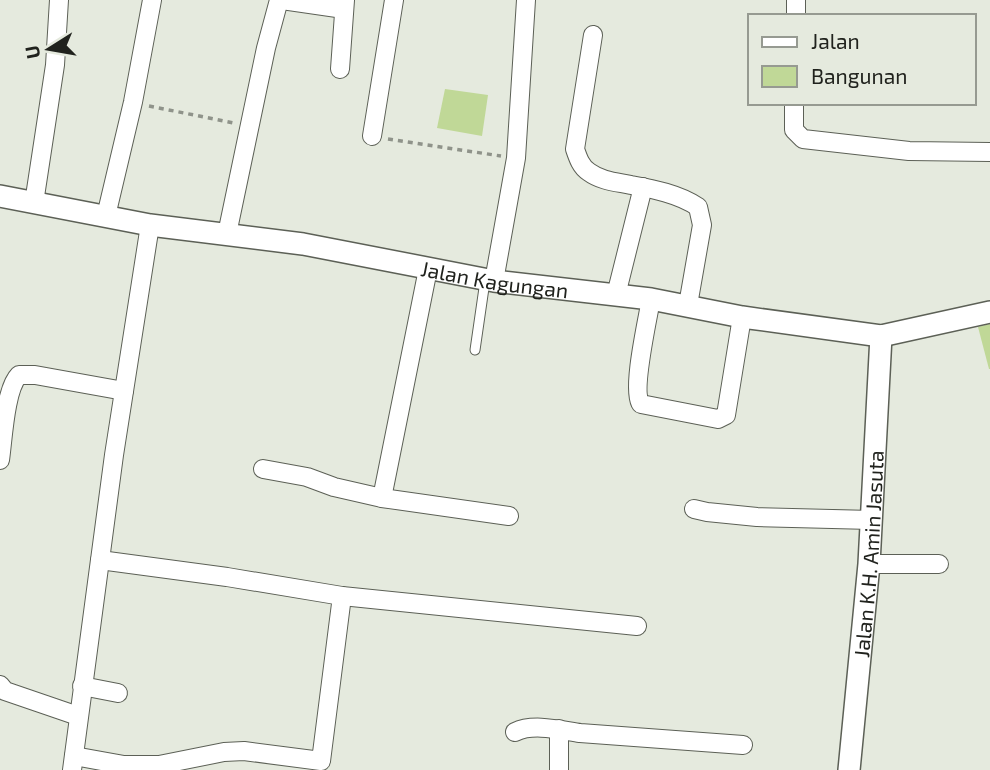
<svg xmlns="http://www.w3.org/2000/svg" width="990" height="770" viewBox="0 0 990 770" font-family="'Exo 2',sans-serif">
	<rect width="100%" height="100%" fill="#e5eade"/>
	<g fill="#c0d897">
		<polygon points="445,89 488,95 482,136 437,128"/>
		<polygon points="990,324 990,369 989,369 978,327"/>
	</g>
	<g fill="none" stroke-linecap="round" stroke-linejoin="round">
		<g stroke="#5c6056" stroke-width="11">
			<polyline id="service" points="475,350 485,281"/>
		</g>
		<g stroke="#5c6056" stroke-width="20">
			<g id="minor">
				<polyline points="282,0 344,9"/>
				<polyline points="796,16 796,0"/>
				<path d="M593 35 575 149C578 158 581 167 589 172 601 181 617 182 631 185 653 189 679 194 698 207L702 225 688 305"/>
				<polyline points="340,69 345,0"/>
				<polyline points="794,103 794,130 803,139 909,151 990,152"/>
				<polyline points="372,136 394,0"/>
				<polyline points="34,203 55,65 59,0"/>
				<polyline points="106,216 133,102 152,0"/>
				<polyline points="227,234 266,48 279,0"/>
				<polyline points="494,281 516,158 526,0"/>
				<polyline points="616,295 643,187"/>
				<path d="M651 299C648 318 631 391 641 404L718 419 726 415 742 317"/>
				<path d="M0 460C3 440 5 389 19 375H35L124 391"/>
				<polyline points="263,469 307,477 334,487 382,498 509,516"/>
				<polyline points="382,498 428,269"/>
				<polyline points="694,509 707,512 757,517 872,520"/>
				<polyline points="100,560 227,577 342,596 637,626"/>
				<polyline points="869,564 939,564"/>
				<polyline points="0,685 5,691 78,716"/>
				<polyline points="82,686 118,693"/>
				<path d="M515 732C533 723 560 730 580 733L743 745"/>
				<polyline points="74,756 124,765 159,765 224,752 244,751 321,761 342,596"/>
				<polyline points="72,770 114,455 150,225"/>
				<polyline points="559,770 559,729"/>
			</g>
		</g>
		<g stroke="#5c6056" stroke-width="24">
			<g id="tertiary">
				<path id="s1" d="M0 196 150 225 303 244 494 281 651 299 742 317 881 336 990 312"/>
				<path id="s2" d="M849 770 869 564 881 336"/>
			</g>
		</g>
		<g stroke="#8f938a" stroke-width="3.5" stroke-dasharray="5 5" stroke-linecap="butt">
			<polyline points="149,106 234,123"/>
			<polyline points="388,139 501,156"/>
		</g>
		<use href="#service" stroke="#fff" stroke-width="9"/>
		<use href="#minor" stroke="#fff" stroke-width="18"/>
		<use href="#tertiary" stroke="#fff" stroke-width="21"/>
	</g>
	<g text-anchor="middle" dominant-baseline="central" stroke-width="6" stroke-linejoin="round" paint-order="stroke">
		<g font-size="21" fill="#20221d" stroke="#e5eade">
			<text stroke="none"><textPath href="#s1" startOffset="502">Jalan Kagungan</textPath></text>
			<text stroke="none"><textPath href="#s2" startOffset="217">Jalan K.H. Amin Jasuta</textPath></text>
		</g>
	</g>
	<rect x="748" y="14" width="228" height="91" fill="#e5eade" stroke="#969a91" stroke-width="2"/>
	<rect x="762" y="37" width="35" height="10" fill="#ffffff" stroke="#969a91" stroke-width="2"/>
	<text x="811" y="49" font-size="21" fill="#20221d">Jalan</text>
	<rect x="762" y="66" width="35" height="21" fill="#c0d897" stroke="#969a91" stroke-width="2"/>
	<text x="811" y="84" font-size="21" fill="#20221d">Bangunan</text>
	<g transform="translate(49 49) rotate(259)" stroke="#e5eade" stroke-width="5" paint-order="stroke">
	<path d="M0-5L12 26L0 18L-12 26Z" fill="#20221d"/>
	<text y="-10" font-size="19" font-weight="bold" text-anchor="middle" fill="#20221d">U</text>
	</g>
</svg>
